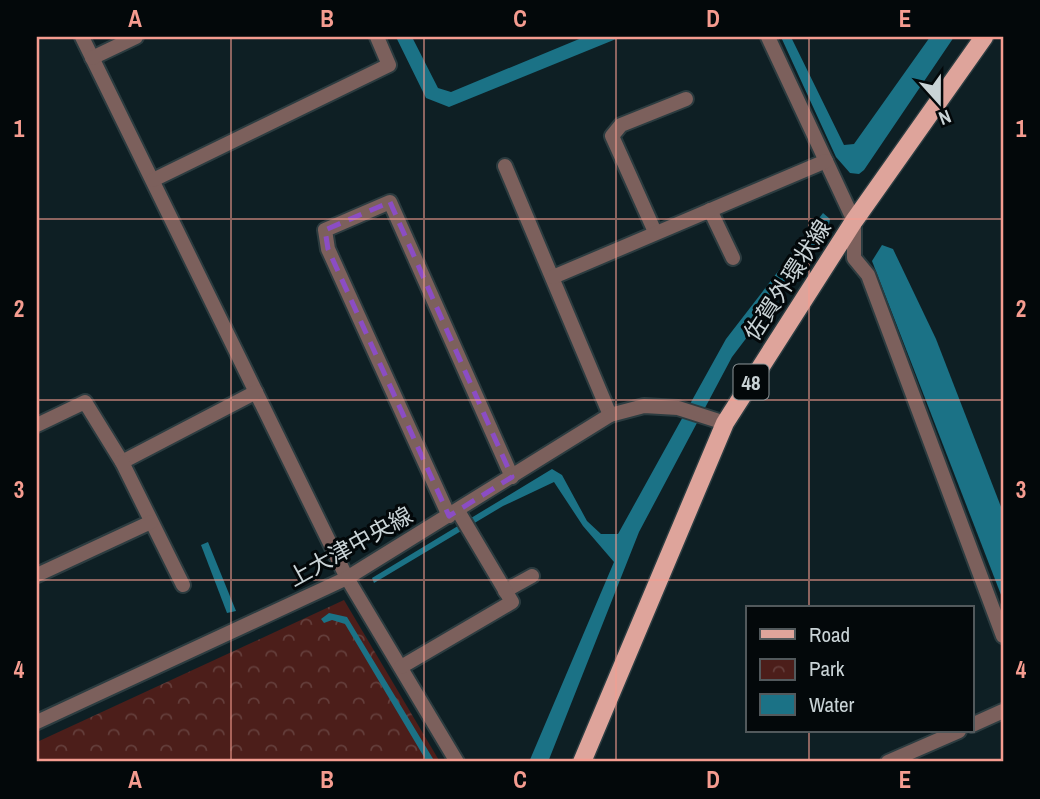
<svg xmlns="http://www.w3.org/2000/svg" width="1040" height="799" viewBox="0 0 1040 799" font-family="'Archivo Narrow','Noto Sans JP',sans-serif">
	<defs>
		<pattern id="park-crowns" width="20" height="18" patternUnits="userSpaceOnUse" patternTransform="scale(1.75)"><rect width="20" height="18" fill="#4c1e1a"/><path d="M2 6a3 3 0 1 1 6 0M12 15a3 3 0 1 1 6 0" fill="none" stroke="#643e3b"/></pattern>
	</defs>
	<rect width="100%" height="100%" fill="#0e1f24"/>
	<polygon fill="url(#park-crowns)" points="344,600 440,762 37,762 37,742"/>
	<g fill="#1b7286">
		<polygon points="396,37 412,37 438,88 451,92 584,37 621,37 449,107 426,98"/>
		<polygon points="781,37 791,37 844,145 854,144 930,37 954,37 864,170 859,174 850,173 836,157"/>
		<polygon points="823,213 830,219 828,230 732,357 639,532 548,762 529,762 614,562 583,526 554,482 503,506 374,583 372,578 552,469 562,475 587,521 601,534 618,534 726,339"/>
		<polygon points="882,245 893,249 936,339 1003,512 1003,600 872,261"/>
		<polygon points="208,542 236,611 227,613 201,545"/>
		<polygon points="329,613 347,617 435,762 427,762 345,624 332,620 324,623 321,619"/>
	</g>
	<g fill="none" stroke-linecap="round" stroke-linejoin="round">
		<g stroke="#2c3c40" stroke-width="18">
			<g id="minor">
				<polyline points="82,37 347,578 457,762"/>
				<polyline points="768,37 854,221 854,258 868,275 1003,636"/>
				<polyline points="92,58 136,37"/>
				<polyline points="505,166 610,415"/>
				<polyline points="153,180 389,65 377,37"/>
				<polyline points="710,210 733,258"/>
				<polyline points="655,232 612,136 621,125 686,99"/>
				<polyline points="553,277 826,161"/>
				<polyline points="37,425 85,402 122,462 256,392"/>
				<polyline points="122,462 183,585"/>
				<polyline points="449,516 328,249 325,230 390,202 512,477"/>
				<polyline points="37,575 151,522"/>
				<polyline points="505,591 532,576"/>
				<polyline points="401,667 512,602 458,511"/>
				<polyline points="972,725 1003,711"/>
				<polyline points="888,762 959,731"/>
			</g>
		</g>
		<g stroke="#2c3c40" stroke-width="18">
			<polyline id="tertiary" points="37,722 347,578 610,415 644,406 678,408 725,423"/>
		</g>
		<g stroke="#2c3c40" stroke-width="21">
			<polyline id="primary" points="582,762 725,423 854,221 984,37"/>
		</g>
		<use href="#minor" stroke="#7c605c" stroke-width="14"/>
		<use href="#tertiary" stroke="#7c605c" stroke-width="14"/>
		<use href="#primary" stroke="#dea49b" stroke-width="18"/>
	</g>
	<path fill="none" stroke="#8b4dc4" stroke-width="5" stroke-dasharray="14 9" stroke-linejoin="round" d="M390 202 512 477 449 516 328 249 325 230Z"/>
	<path fill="none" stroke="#f59c90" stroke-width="2" stroke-opacity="0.55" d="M231 37V762M424 37V762M616 37V762M809 37V608M37 219H1003M37 400H1003M37 580H1003M809 731V762"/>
	<g text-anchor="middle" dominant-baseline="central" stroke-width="6" stroke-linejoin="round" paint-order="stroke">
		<rect fill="#03080a" stroke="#8e9699" stroke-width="2" x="733.5" y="364.5" width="35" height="35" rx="5"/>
		<g font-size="21" font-weight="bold" fill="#c9d3d6">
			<text x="751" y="382">48</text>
		</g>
		<g font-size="23" fill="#c9d3d6" stroke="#03080a">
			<text transform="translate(787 280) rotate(-57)">佐賀外環状線</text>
			<text transform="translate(350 546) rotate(-29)">上大津中央線</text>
		</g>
	</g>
	<rect width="1040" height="799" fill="none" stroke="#03080a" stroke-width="77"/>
	<rect x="746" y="606" width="228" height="126" fill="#03080a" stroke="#52595c" stroke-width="2"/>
	<rect x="760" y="629" width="35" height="10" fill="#dea49b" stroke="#52595c" stroke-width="2"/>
	<text x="809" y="642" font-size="21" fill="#c9d3d6">Road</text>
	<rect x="760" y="659" width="35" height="21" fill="url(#park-crowns)" stroke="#52595c" stroke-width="2"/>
	<text x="809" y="676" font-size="21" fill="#c9d3d6">Park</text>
	<rect x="760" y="694" width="35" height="21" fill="#1b7286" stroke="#52595c" stroke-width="2"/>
	<text x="809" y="712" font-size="21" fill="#c9d3d6">Water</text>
	<g transform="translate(939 102) rotate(159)" stroke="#03080a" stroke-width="5" paint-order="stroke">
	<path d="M0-5L12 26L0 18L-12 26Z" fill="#c9d3d6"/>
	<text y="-10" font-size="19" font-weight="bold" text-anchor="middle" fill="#c9d3d6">N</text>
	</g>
	<rect x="38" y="38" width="964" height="722" fill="none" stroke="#f59c90" stroke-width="2.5"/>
	<g font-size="23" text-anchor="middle" font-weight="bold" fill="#f59c90">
		<text x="135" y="27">A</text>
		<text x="327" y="27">B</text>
		<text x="520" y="27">C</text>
		<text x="713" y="27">D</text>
		<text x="905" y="27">E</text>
		<text x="19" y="137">1</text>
		<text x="1021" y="137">1</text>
		<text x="19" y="317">2</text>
		<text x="1021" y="317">2</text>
		<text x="19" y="498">3</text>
		<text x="1021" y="498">3</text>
		<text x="19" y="678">4</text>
		<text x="1021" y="678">4</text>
		<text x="135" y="788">A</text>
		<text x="327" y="788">B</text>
		<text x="520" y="788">C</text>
		<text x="713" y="788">D</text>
		<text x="905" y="788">E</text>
	</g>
</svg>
